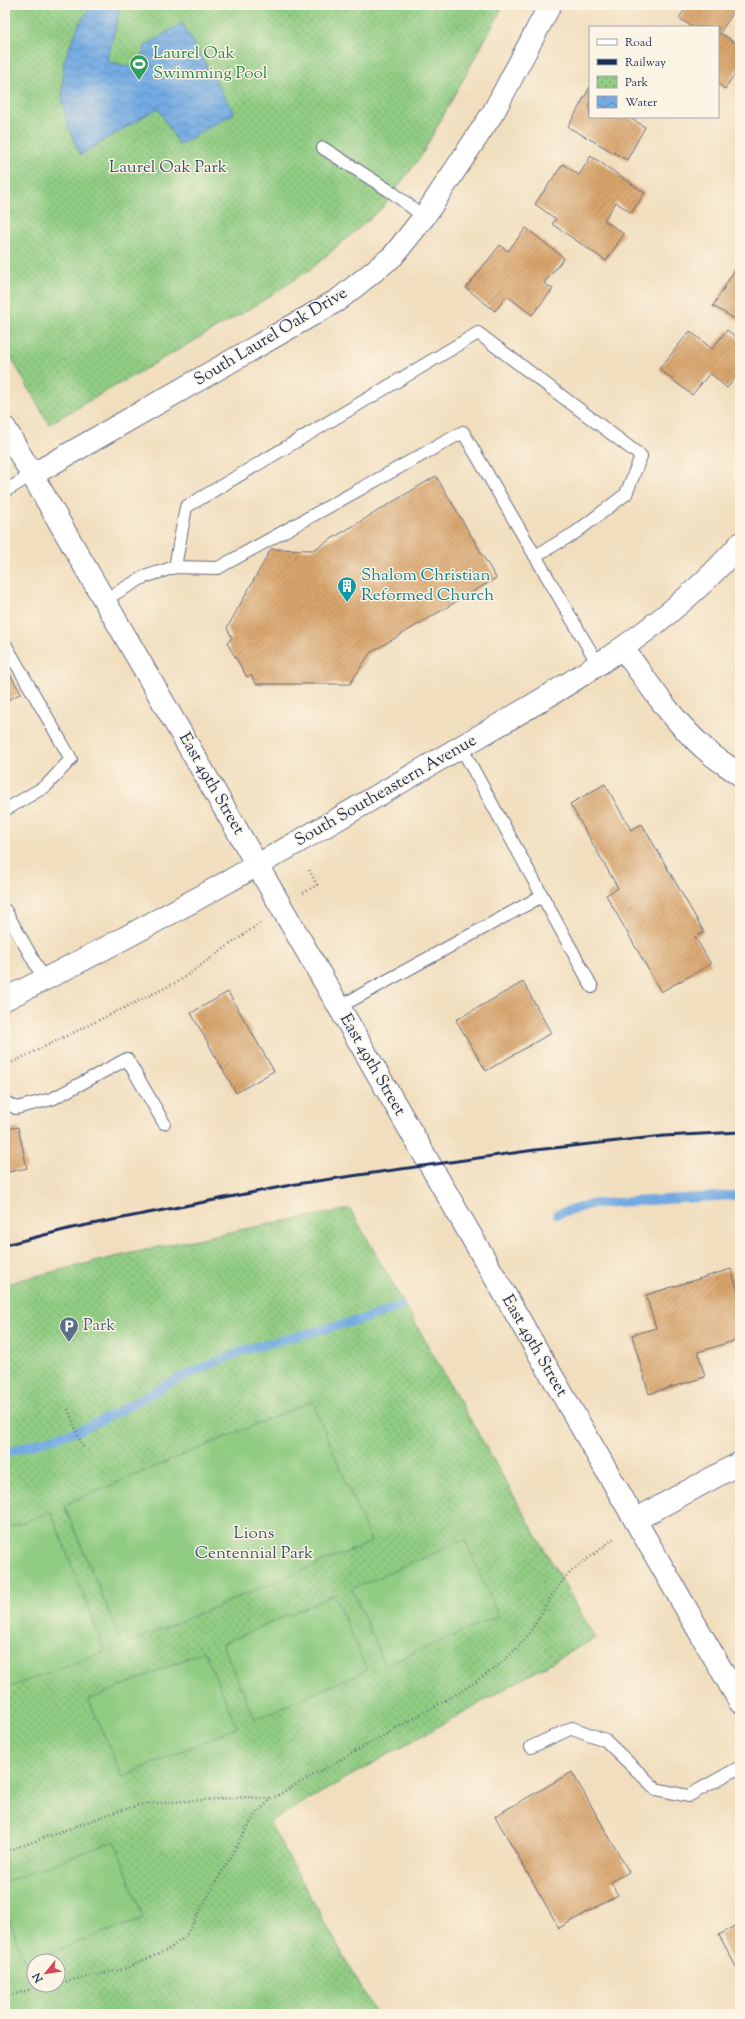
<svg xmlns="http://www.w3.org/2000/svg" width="745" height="2019" viewBox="0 0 745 2019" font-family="'Sorts Mill Goudy',serif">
	<defs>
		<pattern id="park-dots" width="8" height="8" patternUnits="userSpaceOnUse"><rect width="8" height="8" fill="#90cc82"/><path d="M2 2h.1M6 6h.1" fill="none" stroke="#75a66e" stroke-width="1.8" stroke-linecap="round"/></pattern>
		<pattern id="water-waves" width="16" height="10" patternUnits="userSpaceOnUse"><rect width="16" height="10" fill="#73aae2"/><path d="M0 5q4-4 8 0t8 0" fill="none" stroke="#5e8bba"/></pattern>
		<pattern id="building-hatch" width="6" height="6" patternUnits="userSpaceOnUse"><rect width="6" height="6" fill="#d9a46c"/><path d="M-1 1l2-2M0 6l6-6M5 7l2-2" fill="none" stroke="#af865c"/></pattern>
	</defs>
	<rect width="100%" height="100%" fill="#fcf5e5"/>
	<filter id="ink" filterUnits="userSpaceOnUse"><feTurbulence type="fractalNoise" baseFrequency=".025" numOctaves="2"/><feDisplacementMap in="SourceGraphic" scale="8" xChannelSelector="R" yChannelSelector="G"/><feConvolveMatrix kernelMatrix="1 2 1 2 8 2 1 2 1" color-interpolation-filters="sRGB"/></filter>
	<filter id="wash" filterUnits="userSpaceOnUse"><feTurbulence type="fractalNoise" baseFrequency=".012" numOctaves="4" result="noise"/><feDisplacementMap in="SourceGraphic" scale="16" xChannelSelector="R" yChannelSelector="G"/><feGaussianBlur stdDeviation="0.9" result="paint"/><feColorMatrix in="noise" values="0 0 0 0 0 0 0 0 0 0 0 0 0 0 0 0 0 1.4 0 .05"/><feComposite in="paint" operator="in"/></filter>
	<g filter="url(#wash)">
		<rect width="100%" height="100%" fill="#f1debe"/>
		<g fill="url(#park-dots)" stroke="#567e70" fill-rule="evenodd">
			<polygon points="5,5 504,5 421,156 382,208 311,269 253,307 49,424 5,347"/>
			<path d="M350 1209 595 1638 269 1822 376 2014H5V1284C119 1254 234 1230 350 1209ZM34 1961H58V1985H34Z"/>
		</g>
		<g fill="#90cc82" stroke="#567e70">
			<polygon points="312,1401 371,1542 123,1645 64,1505"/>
			<polygon points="51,1512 105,1651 5,1689 5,1529"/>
			<polygon points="465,1540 498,1616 385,1665 352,1589"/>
			<polygon points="334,1595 367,1670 255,1719 222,1644"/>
			<polygon points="204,1651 237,1727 122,1777 89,1700"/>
			<polygon points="115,1841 143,1918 25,1962 5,1908 5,1882"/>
		</g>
		<polygon fill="url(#water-waves)" stroke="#476ca0" points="92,5 126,5 120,8 107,61 138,69 145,46 182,23 234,113 179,145 158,108 80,155 66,120 62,93 64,61 79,24"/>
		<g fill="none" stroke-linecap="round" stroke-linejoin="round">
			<g stroke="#73aae2" stroke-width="9">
				<polyline points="557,1214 592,1204 740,1195"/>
				<polyline points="5,1453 83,1429 110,1416 179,1378 244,1350 367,1318 400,1306"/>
			</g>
		</g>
		<g id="blocks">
			<g fill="url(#building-hatch)">
				<polygon points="688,5 728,5 735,10 720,33 740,46 740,65 725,89 718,84 718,27 690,27 691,26 679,18"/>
				<polygon points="590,87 590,117 628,117 645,127 627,160 568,127"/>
				<polygon points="591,156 645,193 631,213 616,202 604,220 624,234 606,261 552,224 556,219 535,204 563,164 579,175"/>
				<polygon points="526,228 564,258 544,283 553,289 532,315 507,296 495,311 466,288 500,245 508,251"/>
				<polygon points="740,261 740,322 713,306"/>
				<polygon points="727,330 740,340 740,372 727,388 710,373 692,395 659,369 690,331 712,349"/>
				<polygon points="436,476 496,578 370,653 350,684 256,684 251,675 247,677 227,643 232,638 227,628 271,549 313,550"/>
				<polygon points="5,666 21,693 5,702"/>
				<polygon points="605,784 631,830 642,824 704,932 695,937 711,964 661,992 606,895 618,888 570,804"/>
				<polygon points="523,982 551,1033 486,1071 456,1020"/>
				<polygon points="228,992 274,1071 236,1093 191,1013"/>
				<polygon points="18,1127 27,1168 5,1173 5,1130"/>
				<polygon points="731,1269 740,1298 740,1339 698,1352 705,1377 649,1394 632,1335 656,1328 646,1295"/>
				<polygon points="572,1772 629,1872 611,1882 618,1895 559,1928 495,1816"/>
				<polygon points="740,1923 740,1974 719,1935"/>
			</g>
		</g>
	</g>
	<g filter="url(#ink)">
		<use href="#blocks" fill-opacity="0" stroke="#666c80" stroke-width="1"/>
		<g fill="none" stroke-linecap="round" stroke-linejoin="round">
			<g stroke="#666c80" stroke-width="14">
				<g id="service">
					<polyline points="323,148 393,193 424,217"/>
					<polyline points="5,491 32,475"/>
					<polyline points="175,567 186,507 478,333 641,456 626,494 575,533 535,556"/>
					<polyline points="104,600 144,577 175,567 218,568 463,432 598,664"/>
					<polyline points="5,644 71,759 46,786 5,810"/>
					<polyline points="461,747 592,987"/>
					<polyline points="5,910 44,979"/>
					<polyline points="339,1007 542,896"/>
					<polyline points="5,1102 16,1108 52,1099 127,1059 164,1123"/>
					<polyline points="531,1747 572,1728 605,1740 656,1789 688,1796 740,1767"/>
				</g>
			</g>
			<g stroke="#666c80" stroke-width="24">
				<g id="minor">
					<polyline points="32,475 338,300 393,256 424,217 494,111 550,5"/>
					<path d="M623 648C650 686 676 726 712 755 721 762 731 768 740 775"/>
					<polyline points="635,1520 740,1463"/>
				</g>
			</g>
			<g stroke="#666c80" stroke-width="24">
				<polyline id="tertiary" points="5,428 740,1702"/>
			</g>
			<g stroke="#666c80" stroke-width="24">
				<path id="secondary" d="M5 999C154 926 298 843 440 759 546 697 658 639 740 544"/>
			</g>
			<g stroke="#666c80" stroke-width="2.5" stroke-dasharray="1 3" stroke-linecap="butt">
				<polyline points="303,893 317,885 308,868"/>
				<polyline points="5,1066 179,981 260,923"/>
				<polyline points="68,1409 84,1450"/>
				<polyline points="5,1852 112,1813 143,1804 247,1797 270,1799"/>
				<path d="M58 1983 124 1969 168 1950 185 1937 245 1831 256 1814 271 1799 462 1691C486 1675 510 1659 527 1636 539 1620 547 1600 560 1584 575 1565 597 1554 615 1537"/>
				<polyline points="5,1997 46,1985"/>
			</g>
			<use href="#service" stroke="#fff" stroke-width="12"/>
			<use href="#minor" stroke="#fff" stroke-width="22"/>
			<use href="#tertiary" stroke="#fff" stroke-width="22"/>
			<use href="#secondary" stroke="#fff" stroke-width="22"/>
			<polyline stroke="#1b2f5e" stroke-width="3" points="5,1245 72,1228 296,1184 535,1150 664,1136 740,1132"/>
		</g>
	</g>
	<defs>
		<g id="stadium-pin" transform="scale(1)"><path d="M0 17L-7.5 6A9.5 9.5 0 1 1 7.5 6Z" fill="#2e9e5b" stroke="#fcf5e5"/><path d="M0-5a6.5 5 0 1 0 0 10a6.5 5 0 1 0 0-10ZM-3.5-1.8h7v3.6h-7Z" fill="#fff"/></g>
		<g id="building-pin" transform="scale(1)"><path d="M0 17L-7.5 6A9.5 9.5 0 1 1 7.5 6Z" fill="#0f9aa8" stroke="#fcf5e5"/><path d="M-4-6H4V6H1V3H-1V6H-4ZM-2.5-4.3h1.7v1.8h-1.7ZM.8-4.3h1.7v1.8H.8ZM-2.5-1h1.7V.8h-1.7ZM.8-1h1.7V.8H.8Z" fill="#fff"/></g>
		<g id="parking-pin" transform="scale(1)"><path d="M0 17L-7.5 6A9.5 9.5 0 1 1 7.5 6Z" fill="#5c6f8a" stroke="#fcf5e5"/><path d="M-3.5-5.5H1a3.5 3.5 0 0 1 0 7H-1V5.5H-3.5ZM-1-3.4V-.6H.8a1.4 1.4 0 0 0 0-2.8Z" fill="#fff"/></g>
	</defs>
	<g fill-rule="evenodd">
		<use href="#stadium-pin" x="139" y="64"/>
		<use href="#building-pin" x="347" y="586"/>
		<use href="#parking-pin" x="69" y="1326"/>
	</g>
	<g text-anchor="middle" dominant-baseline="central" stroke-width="3" stroke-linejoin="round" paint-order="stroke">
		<g font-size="17" fill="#27864d" stroke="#fcf5e5" text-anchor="start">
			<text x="153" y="54">Laurel Oak<tspan x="153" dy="20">Swimming Pool</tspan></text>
		</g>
		<g font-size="17" fill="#385667" stroke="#fcf5e5">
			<text x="168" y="168">Laurel Oak Park</text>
			<text x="254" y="1534">Lions<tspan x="254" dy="20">Centennial Park</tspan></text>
		</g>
		<g font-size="17" fill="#1b2f5e" stroke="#fcf5e5">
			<text transform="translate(271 337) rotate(-31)">South Laurel Oak Drive</text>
			<text transform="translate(211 784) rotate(60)">East 49th Street</text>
			<text transform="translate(386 791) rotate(-30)">South Southeastern Avenue</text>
			<text transform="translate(372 1065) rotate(60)">East 49th Street</text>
			<text transform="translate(534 1346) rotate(60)">East 49th Street</text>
		</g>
		<g font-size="17" fill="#0d838f" stroke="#fcf5e5" text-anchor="start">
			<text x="361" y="576">Shalom Christian<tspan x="361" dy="20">Reformed Church</tspan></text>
		</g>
		<g font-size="17" fill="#4e5e75" stroke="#fcf5e5" text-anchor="start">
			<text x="83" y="1326">Park</text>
		</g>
	</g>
	<rect width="745" height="2019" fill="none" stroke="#fcf5e5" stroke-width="20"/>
	<rect x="589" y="26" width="130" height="92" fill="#fcf5e5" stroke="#a2a6af"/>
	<rect x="597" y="39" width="20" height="6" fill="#ffffff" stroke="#a2a6af"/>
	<text x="625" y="46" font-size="12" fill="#1b2f5e">Road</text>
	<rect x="597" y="59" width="20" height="6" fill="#1b2f5e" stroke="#a2a6af"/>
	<text x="625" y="66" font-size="12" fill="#1b2f5e">Railway</text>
	<rect x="597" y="76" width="20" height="12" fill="url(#park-dots)" stroke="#a2a6af"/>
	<text x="625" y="86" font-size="12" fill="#1b2f5e">Park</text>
	<rect x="597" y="96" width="20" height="12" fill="url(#water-waves)" stroke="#a2a6af"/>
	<text x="625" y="106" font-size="12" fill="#1b2f5e">Water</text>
	<g transform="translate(46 1973) rotate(240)"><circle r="19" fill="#fcf5e5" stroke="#a2a6af"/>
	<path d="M0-3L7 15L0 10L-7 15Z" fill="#d1495b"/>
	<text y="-6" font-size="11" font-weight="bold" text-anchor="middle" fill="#1b2f5e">N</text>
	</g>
</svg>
